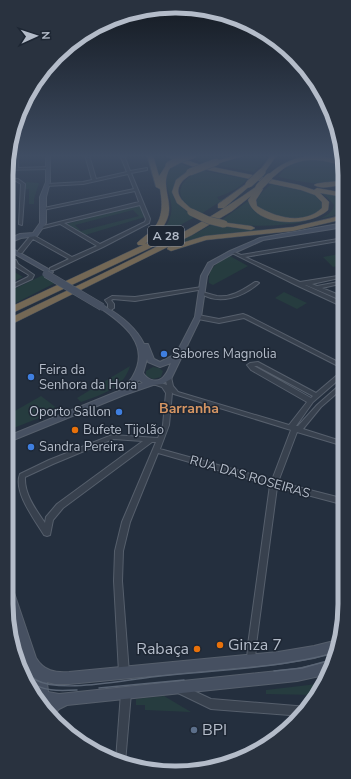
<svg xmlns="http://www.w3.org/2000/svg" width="351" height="779" viewBox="0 0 351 779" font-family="'Nunito Sans',sans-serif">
	<rect width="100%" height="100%" fill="#242f3e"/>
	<g fill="#263c3f" fill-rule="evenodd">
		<polygon points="152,155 160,155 172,161 160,173 159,181"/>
		<polygon points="201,155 239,155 206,163 188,158"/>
		<polygon points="251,155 270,155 254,172 215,165"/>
		<path d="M319 159 344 166V180C323 188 299 181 278 177 292 160 299 160 319 159Z"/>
		<path d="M178 163 192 168C165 189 167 198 195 217L158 237H155C195 205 146 183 178 163Z"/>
		<path d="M200 170 247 179C241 188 227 194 217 197L219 200 224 199 201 214C174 201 173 184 200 170Z"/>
		<polygon points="6,182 13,182 16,185 13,220 6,220"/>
		<polygon points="26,182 39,183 34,199 34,204 29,204 29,189 26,189"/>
		<path d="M271 184 312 193 323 199V211C317 213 309 217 303 218 294 220 258 214 257 203 256 196 267 188 271 184Z"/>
		<path d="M321 193 344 197V213C302 224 262 231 220 221L251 199C250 225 330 231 334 205L328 198Z"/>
		<path d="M138 205 140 206 145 217 85 235 66 224ZM133 210 139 216 81 231 75 225Z"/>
		<polygon points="213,224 233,228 266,230 204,237 176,244"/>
		<polygon points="344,253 344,265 333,267 323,257"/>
		<path d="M230 256 248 266 213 285 209 283C207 268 218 262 230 256Z"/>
		<polygon points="6,267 23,277 6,285"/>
		<polygon points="43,275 55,283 6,308 6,293"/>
		<polygon points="284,292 307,303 297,309 275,298"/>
		<path d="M130 366C124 388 101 395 81 402L77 398Z"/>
		<polygon points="153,367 159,368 163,371 161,377 153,379 146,376 146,371"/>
		<polygon points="41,396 58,409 57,411 6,431 6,416"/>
		<polygon points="317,684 318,691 315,695 266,694 266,690"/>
		<polygon points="164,696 191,712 145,710 145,705 136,705 136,699"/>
	</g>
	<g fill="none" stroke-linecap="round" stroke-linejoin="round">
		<g stroke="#565f6c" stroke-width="2">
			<g id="street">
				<polygon points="14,155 18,155 18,168 48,167 50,168 48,169 7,170 7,168 14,168"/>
				<path d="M85 155H89L96 179 127 172 120 155H124L130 171 147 168V170L131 173 150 219 149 223 103 247 54 270H50V268L69 259 33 239 22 253H18V251L32 234H36V235L35 236 72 257 97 246 60 224 40 229H39V227L139 202 135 191 43 210 42 209 44 208 134 189 128 174 83 184 46 186V184H47L83 182 92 180ZM140 205 146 219 145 222 100 244 64 223Z"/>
				<polygon points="6,178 18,179 25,184 22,225 19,224 21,184 16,181 6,180"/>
				<path d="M344 238V240L245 257 300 282 344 275V277L312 284 317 286 344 281V283L322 288 344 297V303L337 304 296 285 230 252 232 251 241 255ZM305 285H306L341 300H338Z"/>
				<polygon points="12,260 16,260 18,264 34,275 32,279 6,291 6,288 28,277 29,275 14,266 12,261"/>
				<path d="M255 282H257L259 283C243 297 219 306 200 293L202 292C207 293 212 295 217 296 232 298 244 289 255 282Z"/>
				<polygon points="202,287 204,288 204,289 135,301 113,299 111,300 114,304 114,308 111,310 108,308 108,304 105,300 112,296 135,297"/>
				<polygon points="243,314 248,316 344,365 344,369 244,318 219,323 198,319 195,317 198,315 219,319"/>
				<path d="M258 362 316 393 342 371 344 370V375L313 402 296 426H298L317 405 342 383 344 382V387L321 407 303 429 344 442V446L297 432 278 482 345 499V505L277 487 256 645 255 661 254 664 251 665 248 664 247 661 248 645 270 485 158 453 130 522 123 551 122 581 129 673 127 676 124 678 121 676 119 673 114 581 115 551 122 522 156 442H152L63 508 53 520 50 535 47 536 44 535C35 520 13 492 20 474L49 460 112 435 158 438 163 425 166 393 162 387 153 384 152 383 155 381 167 385 165 377 168 375 171 377 173 386 178 392 289 425 307 402 251 370 247 365 250 363ZM254 366H257L313 396 311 398ZM171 392 174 394 291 430 272 480 160 449 169 425 172 393ZM113 439 143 441 57 504 46 517 45 523C36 510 24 494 25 477L53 464Z"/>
				<polygon points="181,685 211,699 308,707 303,716 211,709 178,693 176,690 178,687"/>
				<polygon points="126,688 129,690 131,693 125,763 116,760 121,693 123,690"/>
			</g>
		</g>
		<g stroke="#565f6c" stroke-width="2">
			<g id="secondary">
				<polygon points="46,155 50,155 50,182 46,197 46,223 37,236 21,238 6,244 6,240 20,234 33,233 40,223 40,197 46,182"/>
				<path d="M344 223V227L263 240 234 253 213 265 207 276 201 317 171 379 162 384 153 385 124 395 6 443V437L121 390C125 385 130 382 133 376 151 345 124 324 100 308V306H104C120 315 136 327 144 344H148L154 359 160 362 176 354 195 317 201 276 208 263 230 251 260 238ZM147 359 148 362 160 367 171 363C169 367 168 372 165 375 159 384 148 381 143 373ZM139 380 143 383 135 385Z"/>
				<polygon points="6,245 52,271 53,272 52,273 48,273 6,249"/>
				<path d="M6 579 10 581 11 584 36 658C44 671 55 673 69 672L278 652 314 646 338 640 336 651 314 658 278 664 69 684H55L47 682 48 692 59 694 297 669 332 661 333 662 332 668 329 674 297 681 67 705 59 709 52 718 48 715 44 708 47 704H45L43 706 34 691 36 689 33 677 25 661 6 601Z"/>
			</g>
		</g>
		<g stroke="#434c59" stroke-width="1">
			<g id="highway">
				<path d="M147 155H153L159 176 167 164 172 165C152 193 192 210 145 244L164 236 168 238 167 240 6 316V309L143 245H138L137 243C141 239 145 236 149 233 163 221 163 206 160 189L156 187Z"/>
				<path d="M162 155H171L198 164 267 178V176C289 155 316 151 344 162V166C324 160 307 156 288 166 281 169 276 176 270 179L299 185 314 190 317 188 344 193V197L320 193 329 202 328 210C310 227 256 228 248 200L251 196 232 211 192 235 6 327V320C91 278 180 241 257 186H261L263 189 256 200 257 206C276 218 304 225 322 208V202L315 195 301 190 194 167Z"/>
				<polygon points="236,155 247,155 216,164 213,162"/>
				<polygon points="271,155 277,155 264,173 260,173 259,172"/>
				<path d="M188 171 193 172C190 176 184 178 181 183 172 196 187 204 195 212L191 214 177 203 172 192 176 180Z"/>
				<path d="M344 180V184C335 186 321 190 314 185 317 182 337 182 344 180Z"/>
				<polygon points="249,182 251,183 251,185 224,208 218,208 218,204"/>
				<polygon points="344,215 344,219 293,231 206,240 171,251 167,249 168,247 205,236 293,227"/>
				<polygon points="221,222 251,226 255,228 251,230 224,226 220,224"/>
			</g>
		</g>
		<use href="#street" fill="#38414e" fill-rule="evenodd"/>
		<use href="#secondary" fill="#465061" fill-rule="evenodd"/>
		<use href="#highway" fill="#746855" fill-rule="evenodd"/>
		<g stroke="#5a6575" stroke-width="1.5">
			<path d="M8 614C13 634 16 668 36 680 61 694 131 679 160 676 219 670 278 668 335 653"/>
			<polyline points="274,671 302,668 334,659"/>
			<path d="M28 680C42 692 59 691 77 690"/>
			<polyline points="99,688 184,680"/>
		</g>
		<g stroke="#565f6c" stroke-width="8" stroke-linecap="butt">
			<polyline id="secondary-bridge" points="46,274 102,307"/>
		</g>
		<g stroke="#434c59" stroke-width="8" stroke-linecap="butt">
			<g id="highway-bridge">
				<polyline points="169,165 180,159 193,155"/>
				<polyline points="190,172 216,162"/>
				<polyline points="249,184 262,172"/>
				<polyline points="259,187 269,177"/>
				<polyline points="191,212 208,220 224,224"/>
			</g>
		</g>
		<use href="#secondary-bridge" stroke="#465061" stroke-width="7"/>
		<use href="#highway-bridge" stroke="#746855" stroke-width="7"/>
	</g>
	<linearGradient id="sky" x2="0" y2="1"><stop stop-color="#141a22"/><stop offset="0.59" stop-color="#3f4d63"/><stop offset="1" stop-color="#3f4d63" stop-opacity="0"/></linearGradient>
	<rect width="351" height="264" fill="url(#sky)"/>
	<g fill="#3f7fe0" stroke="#1d2633" stroke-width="1.5">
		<circle cx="164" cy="354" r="4"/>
		<circle cx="31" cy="377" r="4"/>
		<circle cx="119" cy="412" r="4"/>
		<circle cx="31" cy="447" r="4"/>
	</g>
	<g fill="#e8710a" stroke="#1d2633" stroke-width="1.5">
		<circle cx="75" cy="430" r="4"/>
		<circle cx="220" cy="645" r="4"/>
		<circle cx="197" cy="649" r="4"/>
	</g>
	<circle fill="#5c6f8a" stroke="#1d2633" stroke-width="1.5" cx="194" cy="730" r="4"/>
	<g text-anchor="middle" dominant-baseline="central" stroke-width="3" stroke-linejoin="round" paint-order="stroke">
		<rect fill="#1d2633" stroke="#878f9c" stroke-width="1" x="148" y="226" width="36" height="20" rx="3"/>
		<g font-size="12" font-weight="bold" fill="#b4bcc9">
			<text x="166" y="236">A 28</text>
		</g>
		<g font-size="13" fill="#b4bcc9" stroke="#1d2633" text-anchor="start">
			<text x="172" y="354">Sabores Magnolia</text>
			<text x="39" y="370">Feira da<tspan x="39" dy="15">Senhora da Hora</tspan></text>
			<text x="111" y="412" text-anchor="end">Oporto Sallon</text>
			<text x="83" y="430">Bufete Tijolão</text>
			<text x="39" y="447">Sandra Pereira</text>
		</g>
		<g font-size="13" fill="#b4bcc9" stroke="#1d2633">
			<text transform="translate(250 477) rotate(16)">RUA DAS ROSEIRAS</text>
		</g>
		<g font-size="14" font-weight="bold" fill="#d59563" stroke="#1d2633">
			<text x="189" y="408">Barranha</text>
		</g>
		<g font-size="16" fill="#b4bcc9" stroke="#1d2633" text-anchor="start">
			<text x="228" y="645">Ginza 7</text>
			<text x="189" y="649" text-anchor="end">Rabaça</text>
			<text x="202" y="730">BPI</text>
		</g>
	</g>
	<path d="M0 0H351V779H0ZM175 13H176A162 162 0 0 1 338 175V604A162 162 0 0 1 176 766H175A162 162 0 0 1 13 604V175A162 162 0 0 1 175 13Z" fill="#29323f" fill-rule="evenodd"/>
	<path fill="none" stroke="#b4bcc9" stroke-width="5" d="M175 13H176A162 162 0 0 1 338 175V604A162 162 0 0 1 176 766H175A162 162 0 0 1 13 604V175A162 162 0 0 1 175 13Z"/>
	<g transform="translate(36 36) rotate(87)" stroke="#1d2633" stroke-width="3" paint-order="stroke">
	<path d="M0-3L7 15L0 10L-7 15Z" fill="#b4bcc9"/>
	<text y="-6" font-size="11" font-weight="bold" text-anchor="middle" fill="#b4bcc9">N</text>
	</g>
</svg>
